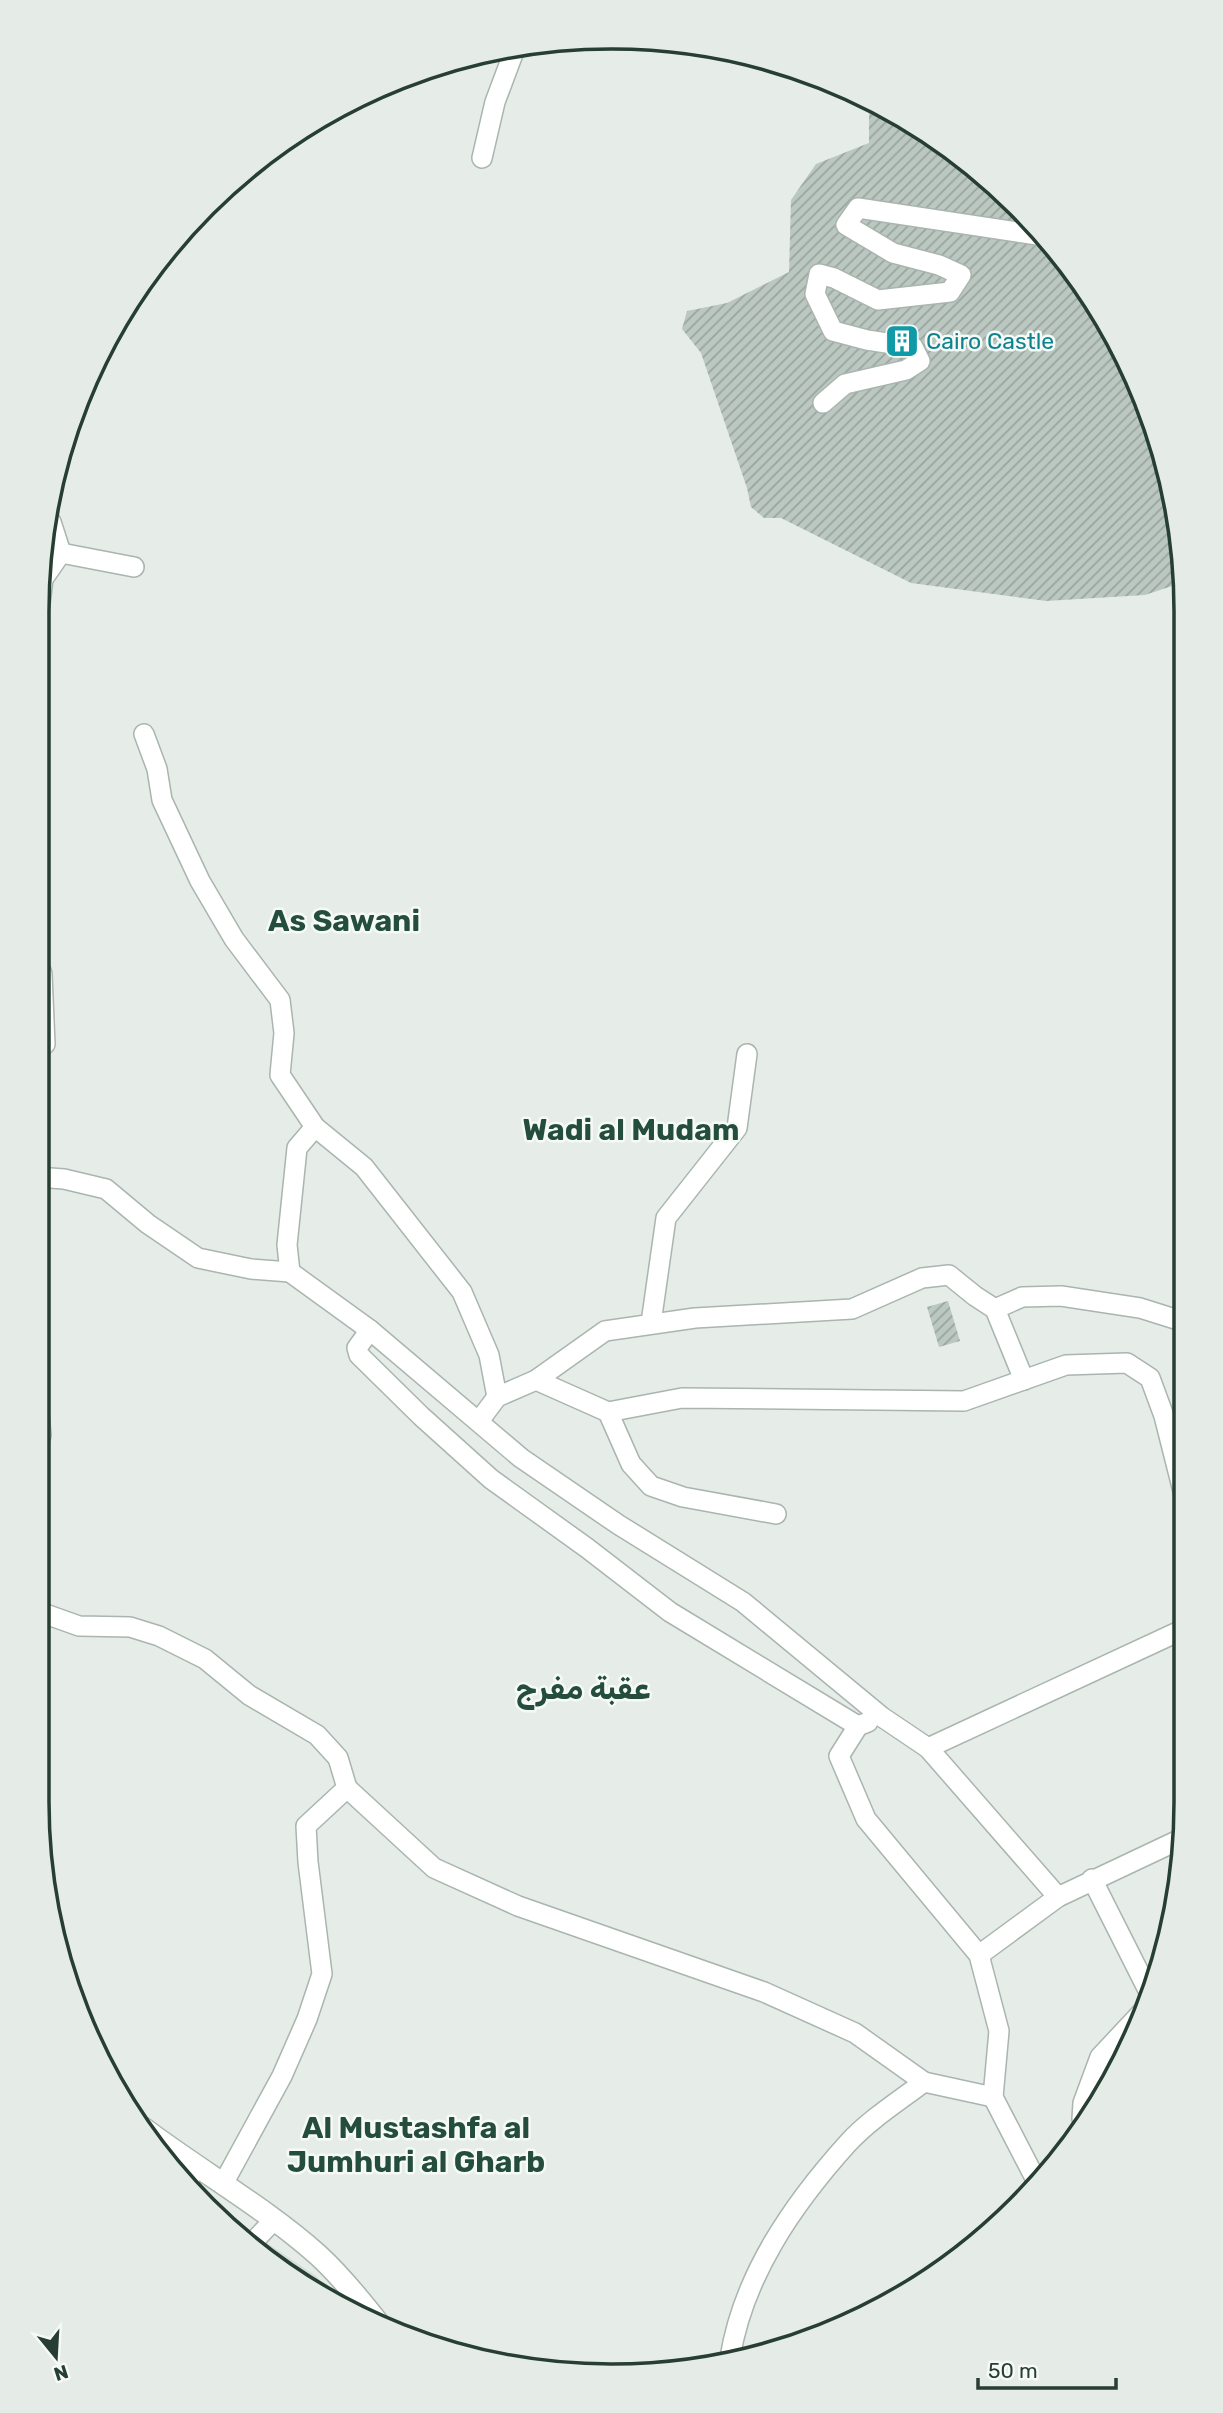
<svg xmlns="http://www.w3.org/2000/svg" width="1223" height="2413" viewBox="0 0 1223 2413" font-family="Rubik,Vazirmatn,sans-serif">
	<defs>
		<pattern id="building-hatch" width="6" height="6" patternUnits="userSpaceOnUse" patternTransform="scale(1.75)"><rect width="6" height="6" fill="#bbc8c1"/><path d="M-1 1l2-2M0 6l6-6M5 7l2-2" fill="none" stroke="#98a49d"/></pattern>
	</defs>
	<rect width="100%" height="100%" fill="#e6ede8"/>
	<polygon fill="#d4ddd7" points="258,2237 316,2276 343,2306 293,2280 254,2243"/>
	<g fill="url(#building-hatch)">
		<polygon points="869,99 990,179 1068,262 1143,392 1181,536 1181,583 1145,595 1046,601 911,583 781,518 764,518 751,507 747,488 701,353 682,329 687,311 727,303 789,272 791,200 816,164 869,143"/>
		<polygon points="948,1301 960,1341 939,1347 927,1307"/>
	</g>
	<g fill="none" stroke-linecap="round" stroke-linejoin="round">
		<g stroke="#a9b5ae" stroke-width="22">
			<g id="minor">
				<polyline points="482,158 495,102 516,46"/>
				<polyline points="823,403 845,384 906,370 920,361 913,347 867,340 833,331 815,294 819,274 834,278 878,300 950,292 961,275 939,265 893,253 846,225 858,208 1044,236"/>
				<polyline points="61,553 134,567"/>
				<polyline points="38,620 43,579 61,553 51,522 47,518"/>
				<polyline points="144,734 157,769 162,800 200,881 234,939 280,1000 284,1033 280,1075 315,1127 364,1167 462,1292 489,1355 497,1397"/>
				<polyline points="37,1051 45,1044 42,974 38,962"/>
				<polyline points="37,1177 64,1179 106,1189 148,1224 198,1258 251,1269 290,1272 287,1245 297,1148 315,1127"/>
				<polyline points="290,1272 370,1330 521,1458 619,1525 743,1602 882,1717 928,1748 1058,1897"/>
				<polyline points="995,1309 1022,1297 1061,1296 1140,1308 1175,1319 1184,1318"/>
				<polyline points="651,1323 666,1218 737,1128 747,1054"/>
				<polyline points="370,1330 357,1348 359,1355 421,1416 491,1479 587,1548 670,1612 858,1726"/>
				<polyline points="536,1380 608,1412 682,1398 964,1401 1066,1365 1127,1363 1150,1378 1164,1416 1184,1495"/>
				<polyline points="608,1412 631,1464 651,1486 683,1497 776,1514"/>
				<polyline points="479,1421 497,1397 536,1380 605,1331 695,1318 852,1309 922,1278 949,1275 975,1296 995,1309 1024,1380"/>
				<polyline points="37,1449 41,1435 37,1394"/>
				<polyline points="37,1611 79,1626 130,1627 159,1636 205,1659 249,1695 317,1735 338,1758 347,1788"/>
				<polyline points="868,1722 858,1726 839,1756 866,1819 979,1955 999,2031 993,2097 1037,2182"/>
				<polyline points="928,1748 1184,1629"/>
				<polyline points="1092,1879 1150,1994"/>
				<polyline points="979,1955 1058,1897 1185,1837"/>
				<polyline points="1082,2119 1083,2103 1100,2057 1144,2010"/>
				<polyline points="185,2159 190,2184"/>
				<polyline points="223,2184 282,2076 307,2019 322,1974 308,1862 306,1826 347,1788 434,1868 518,1906 764,1992 855,2033 924,2082"/>
				<polyline points="253,2242 273,2221"/>
				<path d="M730 2358C743 2276 793 2204 848 2143 869 2120 899 2101 924 2082L993 2097"/>
			</g>
		</g>
		<g stroke="#a9b5ae" stroke-width="24">
			<path id="tertiary" d="M143 2128C200 2171 264 2207 318 2255 342 2277 362 2302 382 2328"/>
		</g>
		<use href="#minor" stroke="#fff" stroke-width="19"/>
		<use href="#tertiary" stroke="#fff" stroke-width="21"/>
	</g>
	<defs>
		<g id="building-square" transform="scale(1.75)"><rect x="-9" y="-9" width="18" height="18" rx="4" fill="#0f9aa8" stroke="#f6faf7"/><path d="M-4-6H4V6H1V3H-1V6H-4ZM-2.5-4.3h1.7v1.8h-1.7ZM.8-4.3h1.7v1.8H.8ZM-2.5-1h1.7V.8h-1.7ZM.8-1h1.7V.8H.8Z" fill="#fff"/></g>
	</defs>
	<g fill-rule="evenodd">
		<use href="#building-square" x="902" y="341"/>
	</g>
	<g text-anchor="middle" dominant-baseline="central" stroke-width="5" stroke-linejoin="round" paint-order="stroke">
		<g font-size="23" fill="#0d838f" stroke="#f6faf7" text-anchor="start">
			<text x="926" y="341">Cairo Castle</text>
		</g>
		<g font-size="30" font-weight="bold" fill="#244e3b" stroke="#f6faf7">
			<text x="344" y="921">As Sawani</text>
			<text x="631" y="1130">Wadi al Mudam</text>
			<text x="583" y="1689">عقبة مفرج</text>
			<text x="416" y="2128">Al Mustashfa al<tspan x="416" dy="34">Jumhuri al Gharb</tspan></text>
		</g>
	</g>
	<path d="M0 0H1223V2413H0ZM611 49H612A562 562 0 0 1 1174 611V1802A562 562 0 0 1 612 2364H611A562 562 0 0 1 49 1802V611A562 562 0 0 1 611 49Z" fill="#e5ebe7" fill-rule="evenodd"/>
	<path fill="none" stroke="#273e32" stroke-width="3.5" d="M611 49H612A562 562 0 0 1 1174 611V1802A562 562 0 0 1 612 2364H611A562 562 0 0 1 49 1802V611A562 562 0 0 1 611 49Z"/>
	<g transform="translate(56 2357) rotate(162)" stroke="#f6faf7" stroke-width="5" paint-order="stroke">
	<path d="M0-5L12 26L0 18L-12 26Z" fill="#273e32"/>
	<text y="-10" font-size="19" font-weight="bold" text-anchor="middle" fill="#273e32">N</text>
	</g>
	<path d="M978 2378v10h138v-10" fill="none" stroke="#273e32" stroke-width="3.5"/>
	<text x="988" y="2378" font-size="21" fill="#273e32" stroke="#f6faf7" stroke-width="5" paint-order="stroke">50 m</text>
</svg>
